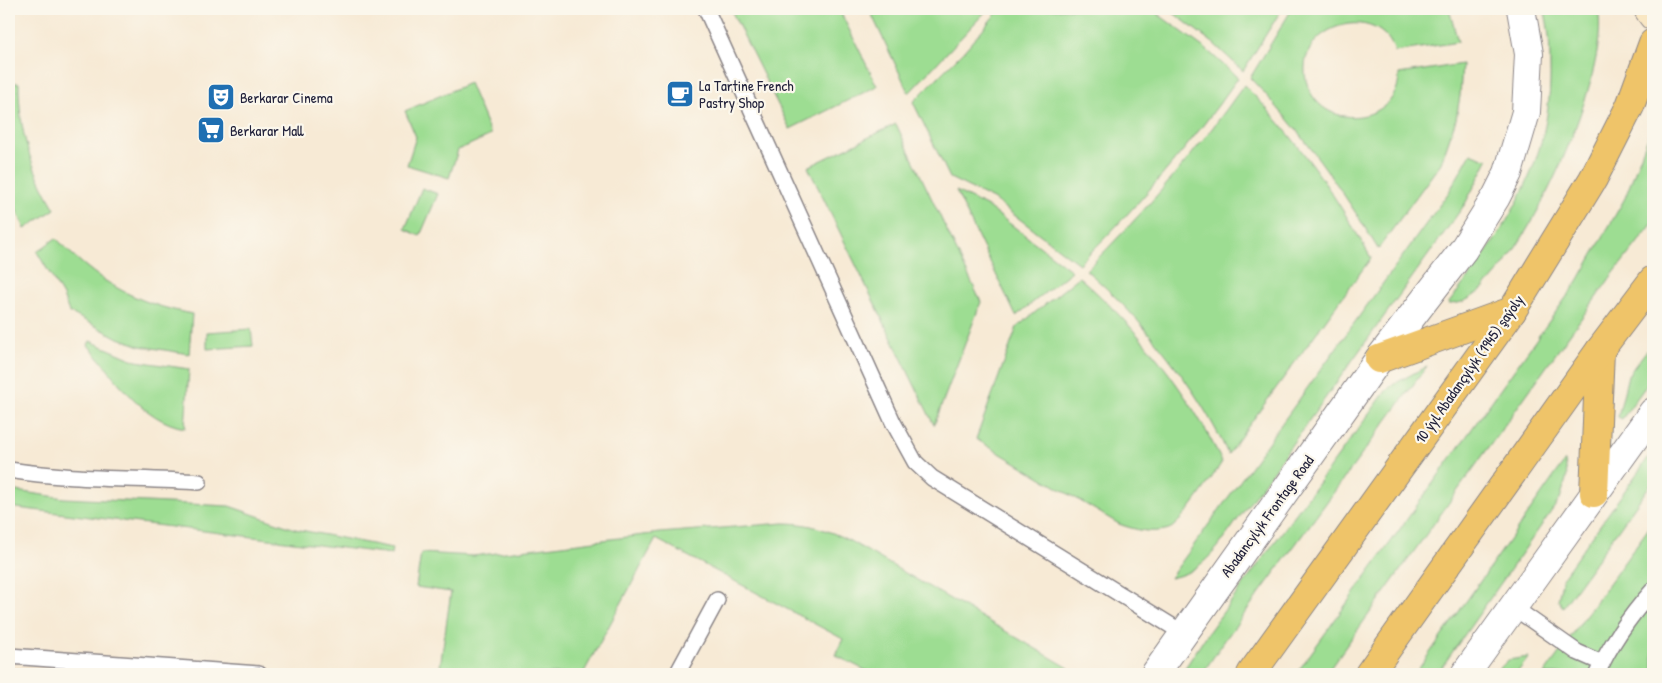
<svg xmlns="http://www.w3.org/2000/svg" width="1662" height="683" viewBox="0 0 1662 683" font-family="'Patrick Hand',sans-serif">
	<rect width="100%" height="100%" fill="#fbf7ec"/>
	<filter id="ink" filterUnits="userSpaceOnUse"><feTurbulence type="fractalNoise" baseFrequency=".02" numOctaves="2"/><feDisplacementMap in="SourceGraphic" scale="10" xChannelSelector="R" yChannelSelector="G"/><feConvolveMatrix kernelMatrix="1 2 1 2 8 2 1 2 1" color-interpolation-filters="sRGB"/></filter>
	<filter id="wash" filterUnits="userSpaceOnUse"><feTurbulence type="fractalNoise" baseFrequency=".0096" numOctaves="4" result="noise"/><feDisplacementMap in="SourceGraphic" scale="20" xChannelSelector="R" yChannelSelector="G"/><feGaussianBlur stdDeviation="1.12" result="paint"/><feColorMatrix in="noise" values="0 0 0 0 0 0 0 0 0 0 0 0 0 0 0 0 0 1.4 0 .05"/><feComposite in="paint" operator="in"/></filter>
	<g filter="url(#wash)">
		<rect width="100%" height="100%" fill="#f7ead5"/>
		<g fill="#9ddd92" stroke="#608066">
			<polygon points="733,9 839,9 877,86 790,129 731,10"/>
			<polygon points="869,9 988,9 909,93"/>
			<path d="M1000 9H1151L1207 50 1238 78C1191 145 1137 207 1079 264L993 199 950 178 913 102 964 51Z"/>
			<polygon points="1168,9 1282,9 1243,71 1213,43"/>
			<path d="M1292 9H1449L1458 42 1395 52C1379 1 1294 24 1306 80 1319 135 1400 124 1399 74L1462 64 1460 96 1456 119 1441 163 1378 249C1341 187 1301 130 1250 78Z"/>
			<path d="M1544 9H1598C1612 72 1528 257 1476 294 1467 301 1459 304 1448 304 1505 230 1553 163 1550 65 1550 46 1549 27 1544 9Z"/>
			<path d="M9 83H19C19 133 30 166 55 209L25 229 9 193Z"/>
			<polygon points="469,83 491,135 458,150 449,178 407,165 416,137 405,111"/>
			<path d="M1244 85C1296 136 1336 196 1371 258L1228 454C1198 388 1141 317 1086 270 1144 213 1197 152 1244 85Z"/>
			<polygon points="1653,123 1653,223 1613,274 1326,674 1296,674 1578,281 1625,198"/>
			<polygon points="896,124 981,302 934,425 808,167"/>
			<path d="M1471 153 1488 160 1465 204 1218 547C1204 563 1192 574 1170 578L1449 192Z"/>
			<polygon points="422,188 438,194 420,236 405,229"/>
			<polygon points="956,191 988,207 1072,271 1016,316"/>
			<path d="M56 238C96 281 134 303 192 314L189 354 140 346 116 337 69 312 63 296 37 252Z"/>
			<path d="M1079 277C1137 327 1190 393 1222 462 1213 476 1181 525 1169 529 1152 534 1135 530 1119 524L976 439 1017 327Z"/>
			<polygon points="251,329 253,346 207,349 207,332"/>
			<path d="M90 341 136 361 189 369 185 428C142 421 114 376 88 345Z"/>
			<polygon points="1653,342 1653,376 1622,419 1618,417 1628,375"/>
			<polygon points="1427,366 1225,640 1202,674 1181,674 1210,630 1386,391 1394,384"/>
			<polygon points="1653,451 1653,481 1563,607 1558,600 1563,577"/>
			<polygon points="1565,461 1567,476 1560,499 1437,674 1415,674"/>
			<polygon points="9,490 64,498 229,506 295,529 392,548 391,554 9,507"/>
			<polygon points="1653,522 1653,674 1544,674"/>
			<path d="M784 523C809 523 828 530 850 541L1069 668 1065 674H873L835 655 843 639 656 539 583 674H439L451 592 416 587 421 553 473 556 660 533Z"/>
			<polygon points="1529,657 1516,674 1494,674 1508,660"/>
		</g>
	</g>
	<g filter="url(#ink)">
		<g fill="none" stroke-linecap="round" stroke-linejoin="round">
			<g stroke="#8c8688" stroke-width="18">
				<g id="lane">
					<polyline points="706,9 893,422 915,462 932,478 1183,633"/>
					<path d="M9 470C72 480 135 478 199 482"/>
					<polyline points="1513,607 1577,652 1602,663"/>
					<polyline points="9,656 259,674"/>
					<polyline points="677,674 717,600"/>
					<path d="M1597 674C1611 642 1630 616 1653 590"/>
				</g>
			</g>
			<g stroke="#8c8688" stroke-width="30">
				<g id="street">
					<polyline points="1155,674 1379,359 1463,250 1496,197 1508,173 1526,112 1529,54 1521,9"/>
					<polyline points="1465,674 1653,412"/>
				</g>
			</g>
			<g stroke="#8c8688" stroke-width="30">
				<polyline id="secondary" points="1648,9 1653,16"/>
			</g>
			<g stroke="#8c8688" stroke-width="30">
				<g id="primary">
					<polyline points="1379,359 1512,311"/>
					<polyline points="1594,493 1600,350"/>
					<polyline points="1251,674 1512,311 1593,179 1630,106 1653,43"/>
					<polyline points="1369,674 1600,350 1653,280"/>
				</g>
			</g>
			<use href="#lane" stroke="#fff" stroke-width="15"/>
			<use href="#street" stroke="#fff" stroke-width="28"/>
			<use href="#secondary" stroke="#f9e7c3" stroke-width="28"/>
			<use href="#primary" stroke="#efc469" stroke-width="28"/>
		</g>
	</g>
	<defs>
		<g id="cafe-square" transform="scale(1.4375)"><rect x="-9" y="-9" width="18" height="18" rx="4" fill="#1f6fb2" stroke="#fbf7ec"/><path d="M-5.5-4.5H6V0H3Q3 3.5 0 3.5H-2.5Q-5.5 3.5-5.5 0ZM3-3.2v2h1.7v-2ZM-6 4.5H4V6H-6Z" fill="#fff"/></g>
		<g id="theatre-square" transform="scale(1.4375)"><rect x="-9" y="-9" width="18" height="18" rx="4" fill="#1f6fb2" stroke="#fbf7ec"/><path d="M-5-5.5Q0-4 5-5.5V0Q5 5 0 6Q-5 5-5 0ZM-3.3-2.5H-1v1.5H-3.3ZM1-2.5H3.3v1.5H1ZM-2.8 1Q0 5.5 2.8 1Z" fill="#fff"/></g>
		<g id="supermarket-square" transform="scale(1.4375)"><rect x="-9" y="-9" width="18" height="18" rx="4" fill="#1f6fb2" stroke="#fbf7ec"/><path d="M-6-5.5h2.5l.6 2H6L4.5 2H-2.5L-4.4-4H-6ZM-1.5 3.2a1.3 1.3 0 1 0 .1 0ZM3 3.2a1.3 1.3 0 1 0 .1 0Z" fill="#fff"/></g>
	</defs>
	<g fill-rule="evenodd">
		<use href="#cafe-square" x="680" y="94"/>
		<use href="#theatre-square" x="221" y="97"/>
		<use href="#supermarket-square" x="211" y="130"/>
	</g>
	<g text-anchor="middle" dominant-baseline="central" stroke-width="4.5" stroke-linejoin="round" paint-order="stroke">
		<g font-size="15" fill="#22223b" stroke="#fbf7ec" text-anchor="start">
			<text x="699" y="85">La Tartine French<tspan x="699" dy="17">Pastry Shop</tspan></text>
			<text x="240" y="97">Berkarar Cinema</text>
			<text x="230" y="130">Berkarar Mall</text>
		</g>
		<g font-size="15" fill="#22223b" stroke="#fbf7ec">
			<text transform="translate(1469 369) rotate(-55)">10 ýyl Abadançylyk (1945) şaýoly</text>
			<text transform="translate(1267 516) rotate(-54)">Abadancylyk Frontage Road</text>
		</g>
	</g>
	<rect width="1662" height="683" fill="none" stroke="#fbf7ec" stroke-width="30"/>
</svg>
